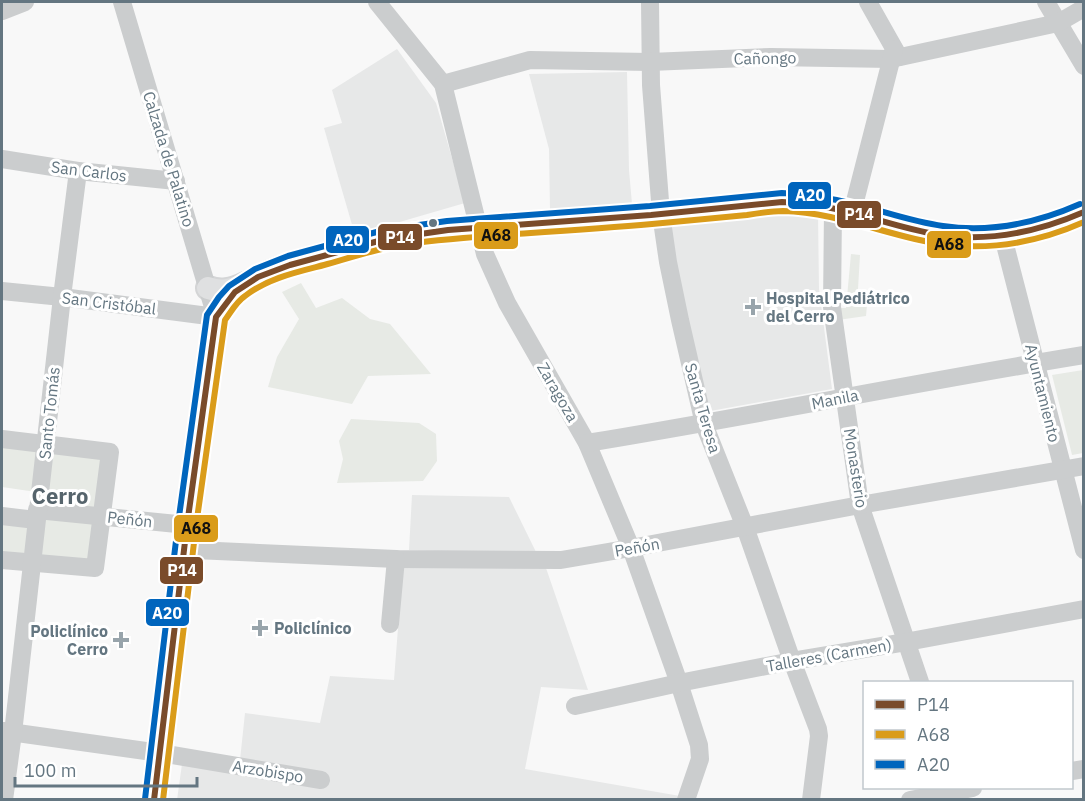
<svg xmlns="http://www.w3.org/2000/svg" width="1085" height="801" viewBox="0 0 1085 801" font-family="'IBM Plex Sans',sans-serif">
	<rect width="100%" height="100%" fill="#f8f8f8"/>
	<g fill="#e7e8e8">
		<polygon points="397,49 436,103 465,203 355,235 324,128 342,123 332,90"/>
		<polygon points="627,72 629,170 632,204 550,210 549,149 529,74"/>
		<polygon points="766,212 818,214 819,289 832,389 705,412 668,224"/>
		<polygon points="412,495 509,497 537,554 409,550"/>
		<polygon points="403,563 546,568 588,690 541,687 525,769 680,796 678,800 177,800 182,764 240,760 245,713 320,723 330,676 394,680"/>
	</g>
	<g fill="#e7eae5">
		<polygon points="851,254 860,255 857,306 867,305 866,316 838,320 836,308 846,308"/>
		<polygon points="301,283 316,308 342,298 370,319 390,324 431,374 368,376 352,404 268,387 277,357 299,319 282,292"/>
		<polygon points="1083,370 1083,453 1072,455 1052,375"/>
		<polygon points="351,419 419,423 436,434 437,461 423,481 337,483 343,459 339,441"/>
		<polygon points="2,443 107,455 93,565 2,557 2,520 33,523 36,492 2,487"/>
	</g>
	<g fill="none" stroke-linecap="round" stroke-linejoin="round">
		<g stroke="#d4d5d6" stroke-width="26">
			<g id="major">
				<path d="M208 288C221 293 232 290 245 284"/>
				<path d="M154 800 187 525 216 317C223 307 229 297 239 289 263 271 295 263 323 256 351 248 378 239 407 235 443 229 479 227 515 225 561 221 606 218 651 215 681 212 712 209 742 206 755 205 769 202 782 202 830 203 874 220 920 231 974 244 1034 237 1084 212"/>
			</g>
		</g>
		<g stroke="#cbcdce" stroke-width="18">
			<polyline points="377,2 443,84 485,254 507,303 587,443 631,548 679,683 699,745 700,759 686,800"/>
			<polyline points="650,2 651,85 661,214 668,262 680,320 704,424 745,527 792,661 818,729 819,736 811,800"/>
			<polyline points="868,2 899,57"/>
			<polyline points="1046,2 1084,66"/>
			<polyline points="2,11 25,2"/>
			<polyline points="443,84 530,60 650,62 771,57 891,59 1058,23 1084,8"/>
			<polyline points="2,159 78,171 176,181"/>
			<polyline points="833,209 832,307 860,505 920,682"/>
			<polyline points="852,213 894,49"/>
			<polyline points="1003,237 1084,550"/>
			<polyline points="2,291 62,297 216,317 122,2"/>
			<polyline points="2,439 110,452 95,568 2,560"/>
			<path d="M587 443C753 416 918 382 1084 355"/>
			<polyline points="37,510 187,525"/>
			<polyline points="2,516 36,520"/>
			<polyline points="184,549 195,550 396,559 561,560 631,548 860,505 1084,466"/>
			<polyline points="390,624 396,559"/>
			<polyline points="575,706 679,683 792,661 906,642 1084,609"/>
			<polyline points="3,731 160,753 321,780"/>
			<polyline points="1072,771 1084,769"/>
			<polyline points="4,800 13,733 62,297 78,171"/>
			<polyline points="910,800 973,788"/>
		</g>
		<use href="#major" stroke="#dfe0e1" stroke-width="22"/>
		<g stroke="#fff" stroke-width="10">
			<path id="bus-1" d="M154 800 187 525 216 317 235 292 258 277 290 265 386 239 448 230 651 215 782 202C805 203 828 207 850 212 880 220 909 230 940 235 989 242 1038 232 1084 212"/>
		</g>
		<g stroke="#fff" stroke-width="10">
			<path id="bus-2" d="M163 800 196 526 225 320C231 312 236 302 245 296 268 278 297 272 324 265 349 258 374 250 399 245 438 239 477 237 516 234 561 231 607 228 652 224 683 221 715 218 747 215 759 213 771 211 783 211 828 212 872 229 915 239 972 253 1030 246 1084 222"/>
		</g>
		<g stroke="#fff" stroke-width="10">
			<path id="bus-3" d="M145 799 178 524 207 315 219 297 229 286 255 269 288 256 384 230 447 221 650 206 782 193C806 194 830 198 854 204 883 211 912 222 943 226 991 233 1037 223 1080 204"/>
		</g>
		<use href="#bus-1" stroke="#7a4b2a" stroke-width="6"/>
		<use href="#bus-2" stroke="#da9c1a" stroke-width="6"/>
		<use href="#bus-3" stroke="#0065bd" stroke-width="6"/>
	</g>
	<circle fill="#647681" stroke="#fff" stroke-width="2" cx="433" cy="223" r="5"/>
	<g fill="#98a4ab" stroke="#fff" stroke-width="2">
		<path d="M750 298h6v6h6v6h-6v6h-6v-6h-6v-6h6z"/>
		<path d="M257 619h6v6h6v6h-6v6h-6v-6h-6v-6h6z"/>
		<path d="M118 631h6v6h6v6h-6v6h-6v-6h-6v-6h6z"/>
	</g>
	<g text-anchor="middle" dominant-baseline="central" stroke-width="6" stroke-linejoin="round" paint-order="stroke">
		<g font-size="16" fill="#647681" stroke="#fff">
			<text transform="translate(765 58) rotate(-1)">Cañongo</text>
			<text transform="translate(169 159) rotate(73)">Calzada de Palatino</text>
			<text transform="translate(89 171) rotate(7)">San Carlos</text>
			<text transform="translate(109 303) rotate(7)">San Cristóbal</text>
			<text transform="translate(558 392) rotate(60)">Zaragoza</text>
			<text transform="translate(1043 393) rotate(76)">Ayuntamiento</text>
			<text transform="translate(835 399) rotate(-11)">Manila</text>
			<text transform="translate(703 408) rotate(74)">Santa Teresa</text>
			<text transform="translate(49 413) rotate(-84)">Santo Tomás</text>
			<text transform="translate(856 468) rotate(81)">Monasterio</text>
			<text transform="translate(130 519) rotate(6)">Peñón</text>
			<text transform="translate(637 547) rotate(-10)">Peñón</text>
			<text transform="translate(829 655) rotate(-10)">Talleres (Carmen)</text>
			<text transform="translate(268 771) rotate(9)">Arzobispo</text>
		</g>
		<g font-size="16" font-weight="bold" fill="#647681" stroke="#fff" text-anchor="start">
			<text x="766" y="298">Hospital Pediátrico<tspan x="766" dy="18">del Cerro</tspan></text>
			<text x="274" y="628">Policlínico</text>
			<text x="108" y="631" text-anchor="end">Policlínico<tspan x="108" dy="18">Cerro</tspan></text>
		</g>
		<g font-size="22" font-weight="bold" fill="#56646c" stroke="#fff">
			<text x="60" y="495">Cerro</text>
		</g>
	</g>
	<g stroke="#fff" stroke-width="2">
		<rect x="787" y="181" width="45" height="29" rx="6" fill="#0065bd"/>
		<rect x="836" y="200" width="46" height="29" rx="6" fill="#7a4b2a"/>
		<rect x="473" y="221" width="46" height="29" rx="6" fill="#da9c1a"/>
		<rect x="377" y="223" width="46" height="28" rx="6" fill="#7a4b2a"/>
		<rect x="325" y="225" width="45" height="29" rx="6" fill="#0065bd"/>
		<rect x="926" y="230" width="46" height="29" rx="6" fill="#da9c1a"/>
		<rect x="173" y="514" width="46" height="29" rx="6" fill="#da9c1a"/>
		<rect x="159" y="556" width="45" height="29" rx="6" fill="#7a4b2a"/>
		<rect x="145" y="598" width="45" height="29" rx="6" fill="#0065bd"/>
	</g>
	<g font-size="16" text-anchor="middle" font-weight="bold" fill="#fff">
		<text x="810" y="201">A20</text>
		<text x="859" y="220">P14</text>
		<text x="400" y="243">P14</text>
		<text x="348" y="246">A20</text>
		<text x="182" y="576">P14</text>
		<text x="167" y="619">A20</text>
	</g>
	<g font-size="16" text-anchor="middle" font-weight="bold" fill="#111">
		<text x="496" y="241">A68</text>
		<text x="949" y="250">A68</text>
		<text x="196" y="534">A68</text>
	</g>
	<rect width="1085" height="801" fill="none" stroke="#647681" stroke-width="6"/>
	<rect x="863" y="681" width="210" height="108" fill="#ffffff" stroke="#c1c8cd" stroke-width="1.5"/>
	<rect x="875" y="700" width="30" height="9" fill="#7a4b2a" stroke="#c1c8cd" stroke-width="1.5"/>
	<text x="917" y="711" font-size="18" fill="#647681">P14</text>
	<rect x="875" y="730" width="30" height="9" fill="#da9c1a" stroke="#c1c8cd" stroke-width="1.5"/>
	<text x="917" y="741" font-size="18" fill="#647681">A68</text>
	<rect x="875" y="760" width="30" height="9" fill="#0065bd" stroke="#c1c8cd" stroke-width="1.5"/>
	<text x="917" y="771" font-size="18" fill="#647681">A20</text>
	<path d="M15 777v9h182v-9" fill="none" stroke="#647681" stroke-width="3"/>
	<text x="24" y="777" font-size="18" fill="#647681" stroke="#ffffff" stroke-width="4.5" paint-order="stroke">100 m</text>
</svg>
